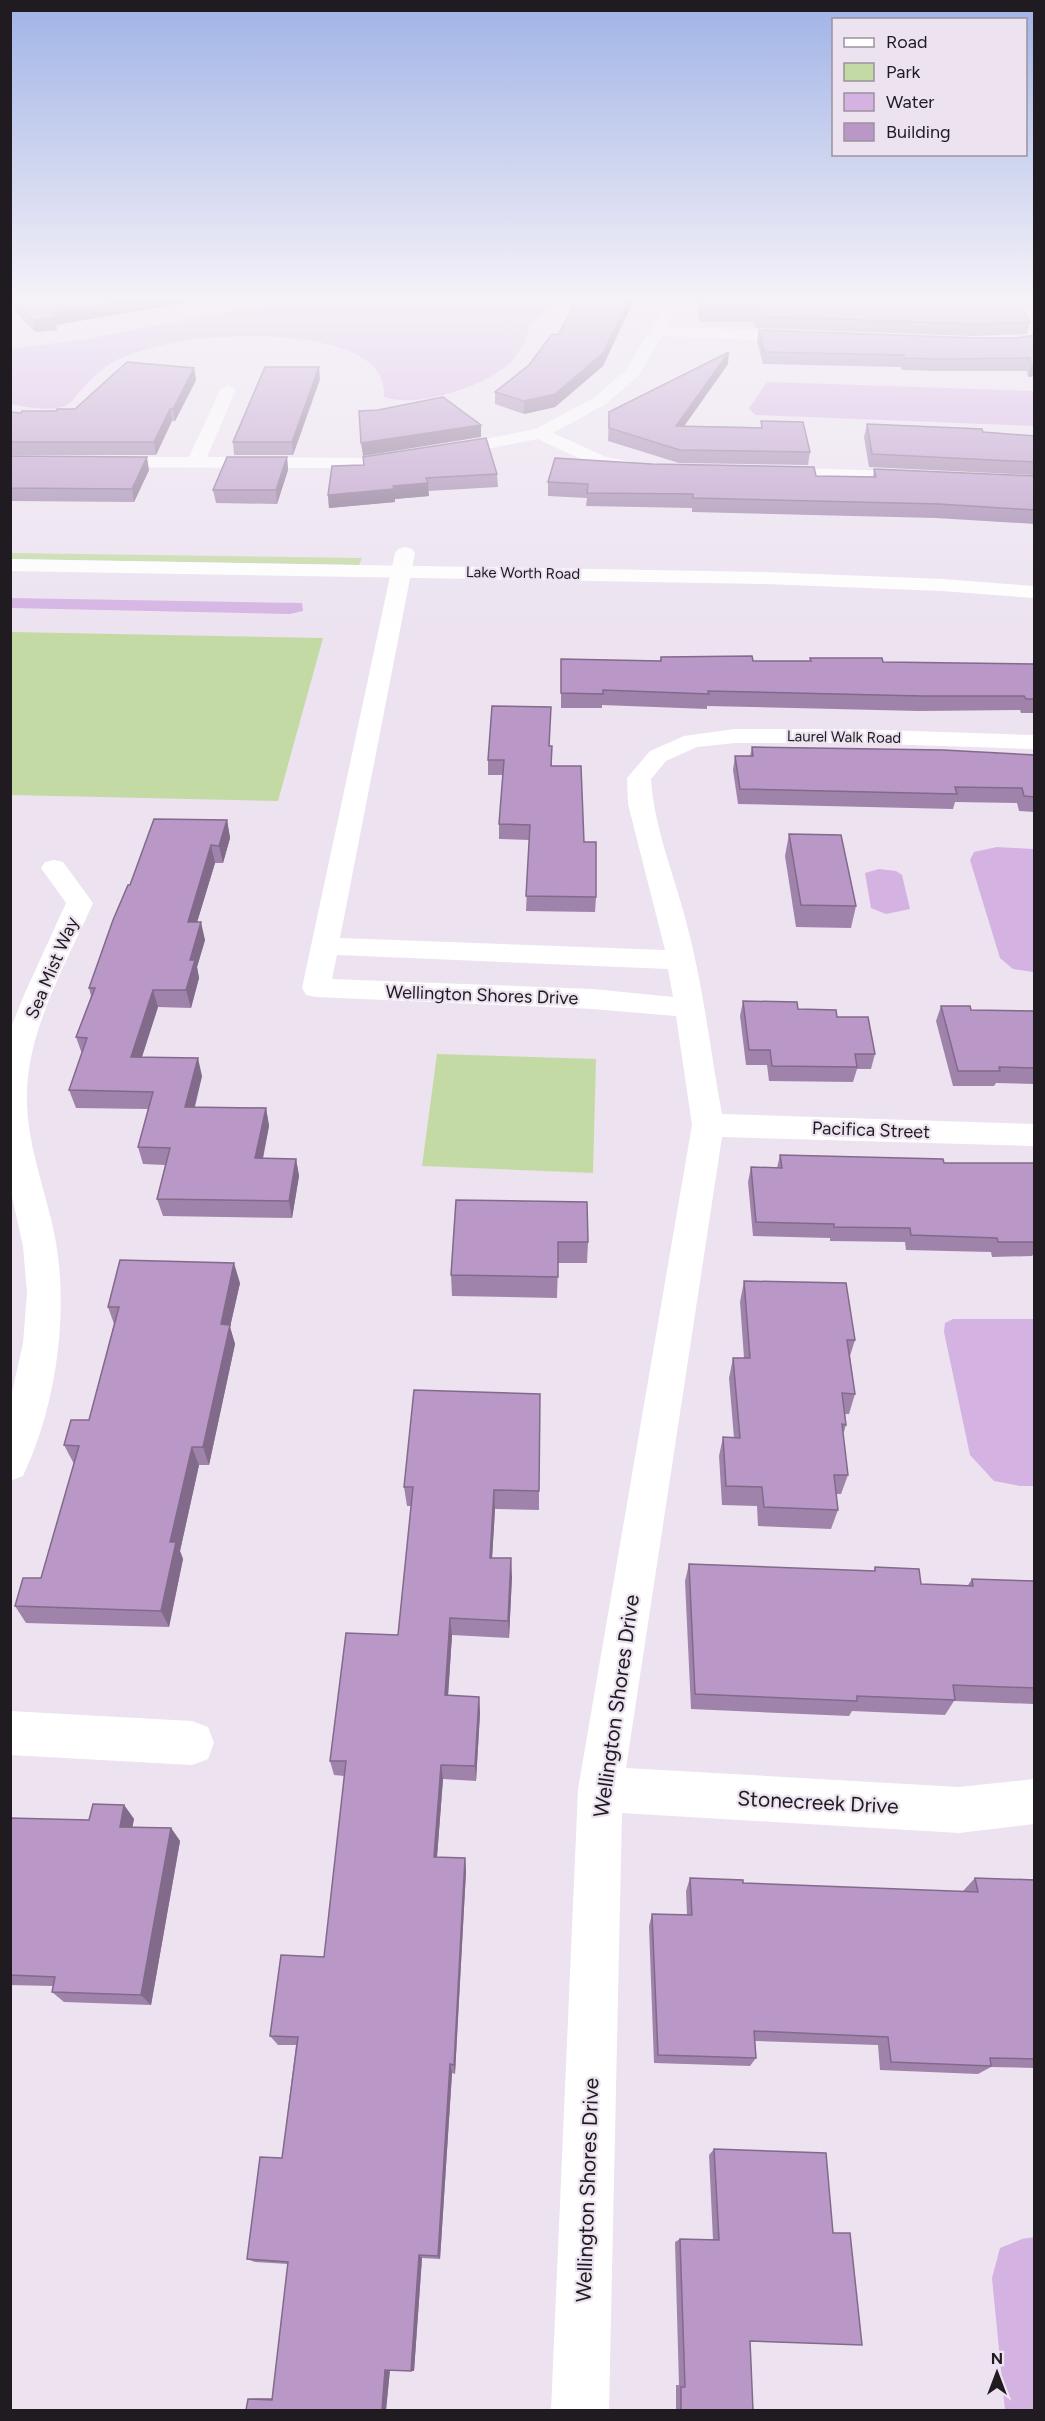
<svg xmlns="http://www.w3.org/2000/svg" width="1045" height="2421" viewBox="0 0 1045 2421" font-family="Figtree,sans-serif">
	<rect width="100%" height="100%" fill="#ece2f0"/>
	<g fill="#c4daa4">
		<polygon points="11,553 362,558 359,565 11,559"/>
		<polygon points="12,632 323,638 278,801 11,795"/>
		<polygon points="437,1054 596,1059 593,1173 422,1166"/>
	</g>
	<g fill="#d4b2e2">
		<path d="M299 298H550C547 311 540 317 529 325 528 339 521 351 511 362 486 386 417 409 384 397 391 326 226 333 181 341 162 345 142 350 124 357 107 363 93 377 81 390 76 396 72 403 65 406 48 412 27 407 11 404V349L81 340Z"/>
		<path d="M771 382 1034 391V426L755 415 749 408C755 400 761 392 766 383Z"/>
		<polygon points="11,598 302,603 303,611 290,614 11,608"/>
		<polygon points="997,847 1034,849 1034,972 1013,969 1000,958 970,860 974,852"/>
		<polygon points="879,869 896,871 902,875 910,909 886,914 871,908 865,873"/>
		<polygon points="953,1319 1034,1319 1034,1486 1020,1486 994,1481 970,1455 944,1332 945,1323"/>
		<polygon points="1034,2237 1034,2410 1005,2410 992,2278 1000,2248 1022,2239"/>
	</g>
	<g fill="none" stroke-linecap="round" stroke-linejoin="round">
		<g fill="#fff" fill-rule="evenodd">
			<path d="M52 298H83C72 309 27 309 10 310V302Z"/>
			<polygon points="670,298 684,298 667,327 803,332 811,337 803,342 662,336 638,376 606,404 553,433 606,457 648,465 651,469 648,473 642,474 595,466 538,439 455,455 367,468 10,467 10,457 189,457 220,390 228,385 236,390 207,457 367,458 455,445 535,429 594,398 626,370"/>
			<polygon points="771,467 918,472 924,473 927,477 924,481 918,482 765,476 762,472 765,468"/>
			<path d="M405 547 412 549 415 553 340 938 665 950 628 804 627 778 650 751 684 736 735 729H852L1034 735V749L852 743H735L697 747 666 761 651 779C654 828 674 874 686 921 703 984 710 1049 722 1114L1034 1124V1146L722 1137 626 1768 959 1787 1034 1779V1824L959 1833 622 1813 609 2410H551L578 1789 692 1125 676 1016 593 1009 316 997 306 995 302 988 395 553 398 549ZM337 955 668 969 673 997 593 989 332 979Z"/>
			<path d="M54 860 63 862 93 903C67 962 30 1024 27 1090 25 1136 42 1180 52 1223 71 1302 58 1403 23 1476L10 1481V1401L23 1343 27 1293 23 1246 10 1188V1030L24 995 66 903 41 868 45 862Z"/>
			<polygon points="10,1711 192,1721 208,1727 214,1743 208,1759 192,1765 10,1755"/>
		</g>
		<polygon fill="#fff" fill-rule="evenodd" points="10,559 765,572 942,579 1034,586 1034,598 942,591 765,584 10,571"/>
	</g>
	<g fill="#9f83ab">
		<polygon points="696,298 795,298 1030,322 1027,334 975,336 755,328 754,322 699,322"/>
		<polygon points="12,301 97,317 56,325 57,330 35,332 15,312"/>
		<polygon points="631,305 603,366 555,407 524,414 495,404 495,392 529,365 558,335"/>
		<polygon points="759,330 978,338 1017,338 1035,335 1035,376 1028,377 1027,371 935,371 902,370 901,367 763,364 757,342"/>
		<polygon points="728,364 684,426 761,427 761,421 810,452 808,465 679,463 608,441 609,412"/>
		<polygon points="194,368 196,380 175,421 172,421 156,455 10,455 10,412 21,413 75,409"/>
		<polygon points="320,379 293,455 234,455 233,442"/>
		<polygon points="867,424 1035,436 1035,524 936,518 692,512 692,508 586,506 587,498 548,496 548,482 816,476 873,477 874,469 1034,476 1034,475 869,467 864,437"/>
		<polygon points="10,456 149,470 134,502 10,501"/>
		<polygon points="287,457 288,470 277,504 216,503 213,490"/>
		<polygon points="332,466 497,474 498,487 428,491 429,496 395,499 395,502 329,508 328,495"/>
		<polygon points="661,657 753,661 810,661 810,658 883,662 1035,665 1035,713 1021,713 1020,710 919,711 707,706 707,709 602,705 602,708 561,708 561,659 660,661"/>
		<polygon points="550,746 552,766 584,842 596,897 595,912 526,911 529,840 499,839 499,824 503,775 488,775 488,760"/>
		<polygon points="752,747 1035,755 1035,812 1019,811 1017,803 955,802 953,809 738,804 733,770 735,756 750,756"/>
		<polygon points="227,820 230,838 223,863 215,863 197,922 205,940 197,967 199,978 191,1008 158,1007 142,1057 202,1076 195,1107 266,1108 269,1126 263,1159 296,1159 299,1176 292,1218 163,1216 157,1199 165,1165 143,1164 138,1147 148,1109 76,1108 69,1090 82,1054 76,1037 91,996 89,988 130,885"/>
		<polygon points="789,834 856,906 851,928 796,927 785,856"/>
		<polygon points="743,1001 798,1009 837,1017 875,1054 871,1069 857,1069 853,1082 769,1081 767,1065 746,1065 740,1016"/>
		<polygon points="941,1006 971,1010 1035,1011 1035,1084 996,1083 994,1086 953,1086 936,1021"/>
		<polygon points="780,1155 944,1163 1035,1163 1035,1252 1032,1256 992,1257 991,1252 906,1250 905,1242 830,1241 830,1238 753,1236 748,1182 751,1167 777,1168"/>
		<polygon points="456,1200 588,1242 587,1263 558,1263 557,1298 452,1296 451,1275"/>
		<polygon points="744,1281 855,1340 850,1356 855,1394 849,1414 845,1414 846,1425 843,1435 848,1475 841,1494 836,1494 838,1510 831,1529 758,1526 757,1506 722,1505 719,1456 723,1437 734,1438 729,1378 733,1358 744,1358 740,1302"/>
		<polygon points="240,1283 230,1327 235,1344 209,1465 199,1465 180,1551 183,1559 169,1627 26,1623 15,1606 41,1578 74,1464 64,1445 89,1420 114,1324 108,1307"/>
		<polygon points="404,1487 539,1491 539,1510 495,1509 492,1558 512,1576 509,1638 452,1635 448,1696 479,1697 480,1713 476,1781 443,1779 437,1857 465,1858 466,1871 455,2074 452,2073 440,2259 422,2258 414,2371 411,2371 390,2370 386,2410 248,2399 257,2398 272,2398 288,2264 255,2262 247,2259 282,2158 296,2045 278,2045 270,2036 324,1957 345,1776 334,1775 330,1761 398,1635 411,1506 407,1506"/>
		<polygon points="689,1564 874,1571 875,1567 921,1584 968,1585 972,1579 1035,1581 1034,1704 954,1701 945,1715 852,1711 849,1716 691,1709 685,1581"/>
		<polygon points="124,1805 134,1819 132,1827 171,1828 180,1841 151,2005 64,2002 52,1992 53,1986 10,1985 10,1818 89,1820"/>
		<polygon points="690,1878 743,1883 964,1892 963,1891 975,1878 1035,1880 1035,2068 991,2067 978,2074 880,2070 878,2045 755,2041 756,2058 750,2066 654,2063 649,1926 652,1914 687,1915 686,1891"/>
		<polygon points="714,2149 833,2233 862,2345 750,2341 753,2410 676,2410 676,2385 679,2385 675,2242 680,2239 713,2240 709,2155"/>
	</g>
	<g fill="#826a8b">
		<polygon points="10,298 31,298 10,300"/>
		<polygon points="143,298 214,298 56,325 57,330 35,332 33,320 53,313"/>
		<polygon points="630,298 635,298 603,366 555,407 524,414 524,401"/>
		<polygon points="729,352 728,364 675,439 676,426"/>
		<polygon points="1035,364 1035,376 1028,377 1031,365"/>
		<polygon points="319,367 320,379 293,455 292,442"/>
		<polygon points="194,368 196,380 175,421 173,409"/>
		<polygon points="170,409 172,421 156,455 154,442"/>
		<polygon points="481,425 481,437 363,456 361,443"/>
		<polygon points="147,457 149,470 134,502 132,489"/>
		<polygon points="287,457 288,470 277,504 276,490"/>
		<polygon points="428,483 429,496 395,499 395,502 329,508 328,495 393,486"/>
		<polygon points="227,820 230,838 223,863 219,846"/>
		<polygon points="211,845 215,863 192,939 188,922"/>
		<polygon points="201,922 205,940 197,967 199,978 191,1008 186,990 190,960"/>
		<polygon points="153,990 158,1007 136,1075 131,1057"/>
		<polygon points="198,1058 202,1076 190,1124 185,1107"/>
		<polygon points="266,1108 269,1126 259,1176 255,1158"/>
		<polygon points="296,1159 299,1176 292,1218 289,1201"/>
		<polygon points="234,1263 240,1283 230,1327 235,1344 209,1465 203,1447 221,1324"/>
		<polygon points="192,1447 199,1465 180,1551 183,1559 169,1627 161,1611 170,1542"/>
		<polygon points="494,1490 495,1509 491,1576 490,1558"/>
		<polygon points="511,1558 512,1576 509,1638 508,1621"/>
		<polygon points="450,1618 452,1635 447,1711 445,1695"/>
		<polygon points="479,1697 480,1713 476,1781 475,1766"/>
		<polygon points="441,1765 443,1779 436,1870 434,1857"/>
		<polygon points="124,1805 134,1819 130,1840 120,1827"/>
		<polygon points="171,1828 180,1841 151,2005 141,1995"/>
		<polygon points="465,1858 466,1871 455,2074 454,2065"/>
		<polygon points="450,2064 452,2073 440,2259 438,2256"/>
		<polygon points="419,2255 422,2258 414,2371 411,2371"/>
		<polygon points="390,2369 386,2410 382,2410 385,2370"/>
	</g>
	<g fill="#b998c7" stroke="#826a8b" stroke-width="1.5">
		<polygon points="40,298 143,298 53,313 55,318 33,320 12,301"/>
		<polygon points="578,298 630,298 603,353 555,394 524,401 495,392 529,365 552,334 558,335"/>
		<polygon points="698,298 1018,300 1030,322 978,324 756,316 755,310 700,310"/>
		<polygon points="759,330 978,338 1017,338 1035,335 1035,364 1031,365 1030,358 937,359 904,358 904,355 764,352"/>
		<polygon points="729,352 676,426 762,428 761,421 803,422 810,452 680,450 609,428 609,412"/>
		<polygon points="127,362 194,368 173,409 170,409 154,442 10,442 10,412 21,413 22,411 56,411 57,409 75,409"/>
		<polygon points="265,367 319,367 292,442 233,442"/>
		<polygon points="443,397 481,425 361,443 359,411 378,410"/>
		<polygon points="867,424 982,429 983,432 1035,436 1035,462 872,454"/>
		<polygon points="486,438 497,474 426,478 428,483 393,486 394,489 328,495 332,466 364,465 363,457"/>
		<polygon points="10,456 147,457 132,489 10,488"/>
		<polygon points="227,457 287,457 276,490 213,490"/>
		<polygon points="555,458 652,464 814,467 816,476 876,477 874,469 1035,476 1035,510 939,504 693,498 693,494 587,493 588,484 548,482"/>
		<polygon points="752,656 753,661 811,661 810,658 882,658 883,662 1034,664 1035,699 1026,699 1024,696 922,696 708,691 709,694 603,690 603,694 561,693 561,659 661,661 661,657"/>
		<polygon points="492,706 551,707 549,746 552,746 551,766 581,766 584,842 596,842 596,897 526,896 530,825 499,824 504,760 488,760"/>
		<polygon points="752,747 943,750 1035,755 1035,797 1024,796 1022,788 955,787 957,794 740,789 735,756 753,756"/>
		<polygon points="154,819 227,820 219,846 211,845 188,922 201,922 190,960 195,960 186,990 153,990 131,1057 198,1058 185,1107 266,1108 255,1158 296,1159 289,1201 157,1199 170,1148 138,1147 153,1092 69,1090 87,1038 76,1037 95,988 89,988 113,920 128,885 130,885"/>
		<polygon points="789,834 841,835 856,906 801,905"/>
		<polygon points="743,1001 797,1002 798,1009 836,1010 837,1017 868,1017 875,1054 855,1054 857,1067 772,1066 770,1050 749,1050"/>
		<polygon points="941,1006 970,1006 971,1010 1035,1011 1035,1068 999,1067 1000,1071 958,1071"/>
		<polygon points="780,1155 943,1159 944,1163 1035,1163 1035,1242 998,1242 997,1238 911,1235 910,1228 834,1227 834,1224 756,1222 751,1167 782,1168"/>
		<polygon points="456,1200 587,1202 588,1242 558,1242 558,1277 451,1275"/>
		<polygon points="120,1260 234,1263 221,1324 230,1325 203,1447 192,1447 170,1542 176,1542 161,1611 15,1606 23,1578 41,1578 79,1446 64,1445 71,1420 89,1420 119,1307 108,1307"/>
		<polygon points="744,1281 846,1283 855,1340 847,1340 855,1394 842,1393 846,1425 842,1424 848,1475 834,1475 838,1510 764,1507 762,1487 726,1486 723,1437 740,1438 733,1358 750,1358"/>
		<polygon points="414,1390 540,1394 539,1491 494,1490 490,1558 511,1558 508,1621 450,1618 445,1695 479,1697 475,1766 441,1765 434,1857 465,1858 454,2065 450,2064 438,2256 419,2255 411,2371 385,2370 382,2410 246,2410 248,2399 272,2400 288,2262 247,2259 260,2157 282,2158 298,2037 270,2036 281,1955 324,1957 346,1761 330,1761 346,1633 398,1635 413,1487 404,1487"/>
		<polygon points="689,1564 875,1571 875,1567 919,1569 921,1584 973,1586 972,1579 1035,1581 1035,1688 953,1685 955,1700 857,1696 857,1701 695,1694"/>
		<polygon points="93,1804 124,1805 120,1827 171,1828 141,1995 52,1992 55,1977 10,1975 10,1818 89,1820"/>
		<polygon points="690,1878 743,1880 743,1883 978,1892 975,1878 1035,1880 1035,2059 990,2058 991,2066 891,2062 888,2037 754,2031 756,2058 658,2055 652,1914 692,1915"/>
		<polygon points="714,2149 826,2153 833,2233 850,2233 862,2345 750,2341 753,2410 681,2410 681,2387 685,2387 680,2239 719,2240"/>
	</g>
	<linearGradient id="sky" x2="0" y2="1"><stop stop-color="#a0b3e6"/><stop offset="0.47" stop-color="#f6f2f8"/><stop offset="1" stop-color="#f6f2f8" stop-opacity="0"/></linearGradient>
	<rect width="1045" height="637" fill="url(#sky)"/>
	<g text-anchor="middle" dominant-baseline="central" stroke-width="4.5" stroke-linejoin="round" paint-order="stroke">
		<g font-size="15" fill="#1f1b20" stroke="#ece2f0">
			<text transform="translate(523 573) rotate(1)">Lake Worth Road</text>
			<text transform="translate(844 737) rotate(1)">Laurel Walk Road</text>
		</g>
		<g font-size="18" fill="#1f1b20" stroke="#ece2f0">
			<text transform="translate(52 968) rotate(-67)">Sea Mist Way</text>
			<text transform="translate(482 995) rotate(2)">Wellington Shores Drive</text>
			<text transform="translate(871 1130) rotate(2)">Pacifica Street</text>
		</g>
		<g font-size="21" fill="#1f1b20" stroke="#ece2f0">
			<text transform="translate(616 1706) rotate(-82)">Wellington Shores Drive</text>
			<text transform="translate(818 1802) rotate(3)">Stonecreek Drive</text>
			<text transform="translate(587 2190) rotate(-88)">Wellington Shores Drive</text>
		</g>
	</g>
	<rect width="1045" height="2421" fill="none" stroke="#1f1b20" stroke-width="24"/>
	<rect x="832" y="18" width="195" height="138" fill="#ece2f0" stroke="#9a929d" stroke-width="1.5"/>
	<rect x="844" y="38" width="30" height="9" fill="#ffffff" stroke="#9a929d" stroke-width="1.5"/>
	<text x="886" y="48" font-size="18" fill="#1f1b20">Road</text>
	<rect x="844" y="63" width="30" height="18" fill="#c4daa4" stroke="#9a929d" stroke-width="1.5"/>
	<text x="886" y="78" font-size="18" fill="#1f1b20">Park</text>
	<rect x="844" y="93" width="30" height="18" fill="#d4b2e2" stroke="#9a929d" stroke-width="1.5"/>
	<text x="886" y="108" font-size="18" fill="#1f1b20">Water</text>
	<rect x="844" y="123" width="30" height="18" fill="#b998c7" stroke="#9a929d" stroke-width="1.5"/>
	<text x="886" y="138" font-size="18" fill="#1f1b20">Building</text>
	<g transform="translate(997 2373)" stroke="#ece2f0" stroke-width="4.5" paint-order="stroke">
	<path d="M0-4.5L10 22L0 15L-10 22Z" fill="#1f1b20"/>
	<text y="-9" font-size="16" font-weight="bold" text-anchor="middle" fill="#1f1b20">N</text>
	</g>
</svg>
